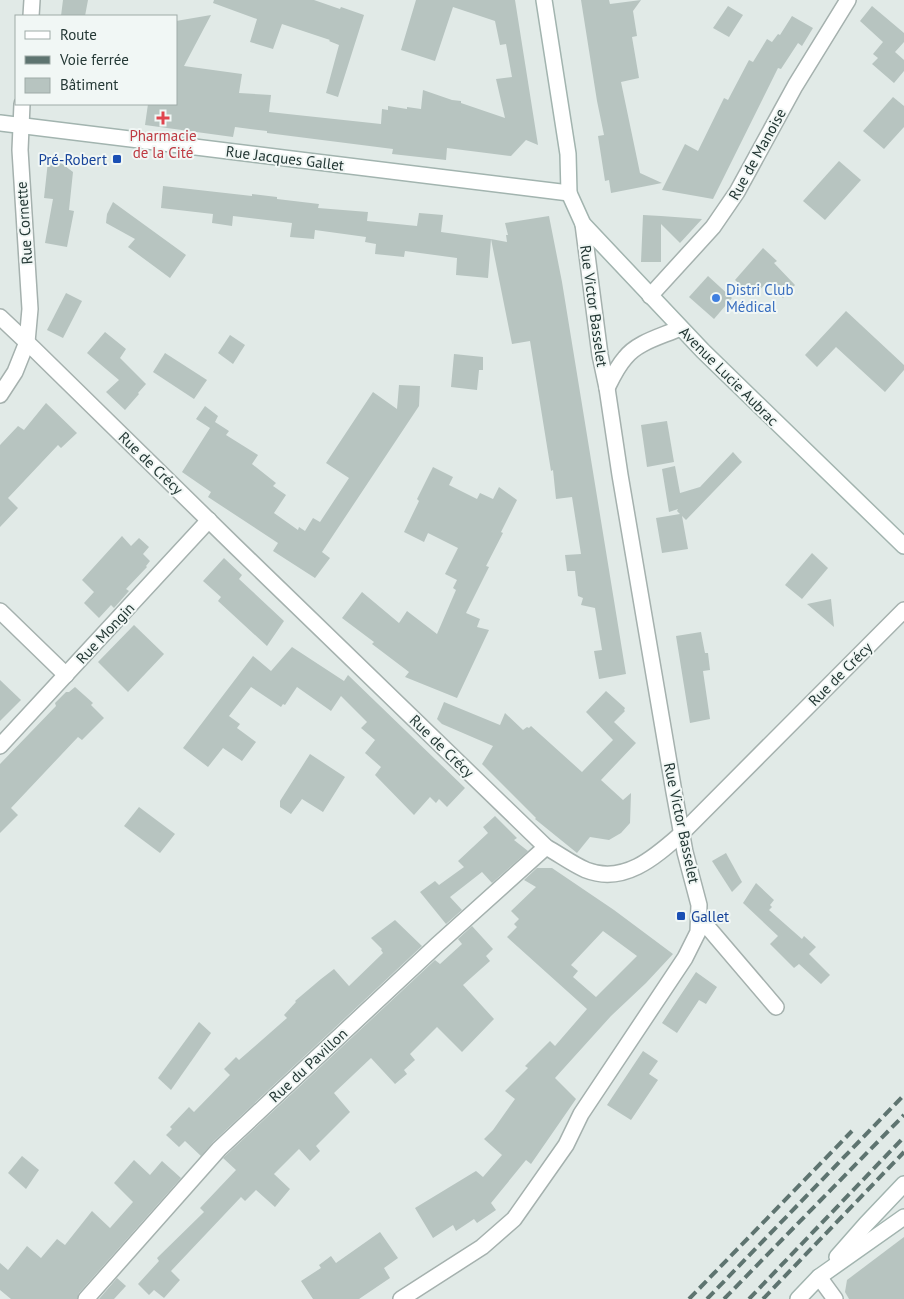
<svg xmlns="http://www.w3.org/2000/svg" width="904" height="1299" viewBox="0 0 904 1299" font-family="'PT Sans',sans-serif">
	<rect width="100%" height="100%" fill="#e1eae7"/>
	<g fill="#b7c4c0" fill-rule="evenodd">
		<polygon points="63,0 88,0 85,16 61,16"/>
		<polygon points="214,0 314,0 340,9 341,7 364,15 338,97 326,93 339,45 329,41 330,40 282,24 273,49 250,42 257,19 213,3"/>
		<polygon points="416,0 515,0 538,145 526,140 511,156 447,148 446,160 392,154 393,149 267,133 267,131 235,127 233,137 145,125 148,104 176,104 176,21 211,15 184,66 242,74 239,93 271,95 269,112 381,124 382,109 388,110 388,106 407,109 407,107 421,109 423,90 452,100 461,101 461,103 505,118 496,79 512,77 506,44 500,45 495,21 453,7 435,61 401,50"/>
		<polygon points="581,0 609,0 610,4 641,0 633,11 637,36 632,37 639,78 621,82 640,173 662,183 611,193 609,180 605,181 598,136 604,135 597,101"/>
		<polygon points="728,6 743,15 729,37 713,28"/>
		<polygon points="872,6 904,33 904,42 895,52 904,60 904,71 894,83 872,64 878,58 873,54 883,42 860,21"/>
		<polygon points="792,16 813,28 802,46 798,43 781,69 778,68 713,199 662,190 685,144 698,151 724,98 728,100 749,60 753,62 767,39 772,42 778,34 780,35"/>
		<polygon points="893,97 904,106 904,127 884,149 863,131"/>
		<polygon points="48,161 61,163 73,172 69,210 74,211 67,247 45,243 53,199 44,198"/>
		<polygon points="839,161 861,180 825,220 803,201"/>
		<polygon points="163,186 252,196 252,194 277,197 277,199 319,204 318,208 368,212 367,221 417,226 419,213 443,215 441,232 491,239 488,278 456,275 457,258 405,251 404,257 375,254 376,244 365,242 366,237 315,230 314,239 290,237 292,223 233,216 232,226 212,223 213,214 161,208"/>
		<polygon points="113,202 186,255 170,278 128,247 135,239 106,223 107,214"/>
		<polygon points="643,215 661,216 702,219 680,243 661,224 661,262 641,262"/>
		<polygon points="549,216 562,282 626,674 599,679 594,651 602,650 595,608 581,605 583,598 578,596 575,571 567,571 565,555 581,554 572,497 556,499 553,470 551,471 530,341 512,344 491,239 507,242 506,235 508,235 505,223"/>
		<polygon points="763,248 777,261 774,263 795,285 783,298 767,282 753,297 735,280"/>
		<polygon points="708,276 732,298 714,319 689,297"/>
		<polygon points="66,293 82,301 63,338 47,330"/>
		<polygon points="846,311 904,365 904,370 885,392 836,347 817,367 805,355"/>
		<polygon points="105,332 126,349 120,358 146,384 138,393 139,394 125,410 106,392 119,380 87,353"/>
		<polygon points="230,335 245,345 233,364 218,353"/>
		<polygon points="165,353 207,380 194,399 153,372"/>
		<polygon points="454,354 483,357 483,370 479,370 477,390 451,387"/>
		<polygon points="399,385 420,386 419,406 322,552 330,558 315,578 273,551 278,543 208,497 211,492 182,472 210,428 196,419 205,406 218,416 215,422 229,431 226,435 258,455 252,464 276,483 273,486 286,495 274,513 298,530 299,527 305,531 313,518 320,522 349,478 326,463 373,392 397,409"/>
		<polygon points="46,403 77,433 61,448 58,445 8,498 18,508 0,527 0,445 18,426 24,430"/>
		<polygon points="667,421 674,462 647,467 641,425"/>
		<polygon points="733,452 742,462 686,520 682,516 688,549 662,553 656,518 680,514 677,511 678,509 669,512 662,469 675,466 680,493 700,487"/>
		<polygon points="433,467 453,477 449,485 477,499 480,493 493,499 499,487 517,500 501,532 503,533 486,566 489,567 466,613 480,619 477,627 489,630 457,698 405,677 409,672 372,644 374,642 342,618 362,592 399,623 407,611 437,634 456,590 453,588 457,580 445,574 458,548 428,533 424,542 404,532 419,501 417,499"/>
		<polygon points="122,536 131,546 139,538 149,547 143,554 150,561 146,566 147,567 126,589 129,591 114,608 111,605 99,618 84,603 94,592 82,580"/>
		<polygon points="812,553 828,568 802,599 785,585"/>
		<polygon points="224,558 242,575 239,579 284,621 267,646 218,601 221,597 203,581"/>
		<polygon points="831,599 834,627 807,604"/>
		<polygon points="134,625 164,654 128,692 98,662"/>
		<polygon points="701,632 705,653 708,653 710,670 703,671 710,719 690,723 676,636"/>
		<polygon points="292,647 344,681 348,675 465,788 447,807 439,799 436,803 430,797 414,815 375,775 381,767 365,753 375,740 361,728 367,722 341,696 331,711 297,687 285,705 283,704 281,707 251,687 229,716 240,724 237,728 256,742 242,761 223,748 208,767 183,748 253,656 271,671"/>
		<polygon points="0,680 21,700 0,721"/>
		<polygon points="75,687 93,703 91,705 104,718 82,740 78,737 11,808 18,815 0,833 0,764 56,706 55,703 66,692 69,692"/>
		<polygon points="606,691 625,708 624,710 625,711 614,722 636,743 601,780 623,800 631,793 630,823 621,833 609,840 590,837 577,853 535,819 536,818 482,764 493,746 442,724 437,719 444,702 500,725 505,713 523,730 527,727 529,728 531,726 582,772 613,740 586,712"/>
		<polygon points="310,754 345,777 323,812 302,799 291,814 280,807 280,801"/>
		<polygon points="139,807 175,834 160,853 124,826"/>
		<polygon points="495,816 517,838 514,840 528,851 492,883 482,872 450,897 462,910 446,924 420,892 435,881 439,885 464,867 458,861 488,833 483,827"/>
		<polygon points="726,853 742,882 732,892 712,861"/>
		<path d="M537 868H552L614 910 673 954 646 983 611 1016 555 1078 576 1099 531 1164 526 1160 491 1203 496 1210 477 1223 474 1219 456 1231 453 1225 433 1238 415 1208 476 1171 483 1177 502 1155 484 1139 493 1130 515 1099 505 1091 528 1068 525 1066 550 1041 555 1046 587 1009 507 937 517 927 514 924 519 919 511 911 536 887 524 880ZM603 931 637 956 596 997 573 977 578 971 571 965Z"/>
		<polygon points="756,883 774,900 770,905 772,907 769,910 802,939 804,936 816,947 809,954 830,975 821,984 799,964 794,968 770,944 778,936 743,903"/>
		<polygon points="395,920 422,946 213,1142 201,1156 185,1141 179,1147 166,1135 172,1129 170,1127 189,1107 194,1112 230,1075 224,1069 236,1057 239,1060 287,1018 284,1015 296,1002 295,1001 321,979 334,969 349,986 383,953 381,950 382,949 371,938"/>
		<polygon points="472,926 493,949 486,956 490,961 463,985 494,1019 462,1052 437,1027 410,1054 415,1060 404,1070 407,1074 395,1084 371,1058 334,1093 350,1112 316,1146 320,1151 310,1161 299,1149 274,1174 290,1189 275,1207 256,1190 245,1201 241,1197 171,1271 180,1280 164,1298 154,1290 149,1295 138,1284 159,1261 157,1258 204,1212 200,1208 236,1170 223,1158 435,960 440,964 462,944 458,939"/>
		<polygon points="696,972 717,987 706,1004 699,1000 677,1033 662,1023"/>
		<polygon points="199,1022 211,1033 171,1090 158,1078"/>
		<polygon points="643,1051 658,1061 649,1074 658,1080 631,1120 607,1105"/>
		<polygon points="22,1156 39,1170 26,1189 8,1173"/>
		<polygon points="134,1160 150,1175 162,1161 181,1178 79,1293 77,1299 11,1299 0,1290 0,1263 8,1270 27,1246 41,1258 57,1239 65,1245 92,1211 110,1228 133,1202 114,1183"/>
		<polygon points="380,1232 398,1258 384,1268 390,1278 359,1299 313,1299 301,1281 321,1268 319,1265 331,1256 336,1263"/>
		<polygon points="904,1237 904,1299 849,1299 845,1292 847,1280"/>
		<polygon points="117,1278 126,1286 114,1299 99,1299"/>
	</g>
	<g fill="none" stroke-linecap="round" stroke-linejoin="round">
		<g stroke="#a5b1ae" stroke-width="18">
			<g id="street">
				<polyline points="31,16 32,0"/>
				<polyline points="650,296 713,227 737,192 795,86 848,0"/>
				<path d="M0 317 34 349 235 546 546 847C559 854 572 864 586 870 624 885 655 857 681 834L904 610"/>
				<path d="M607 388C612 378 617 367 625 358 637 342 663 336 680 328"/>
				<polyline points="0,395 15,372 27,342 30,309 20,150 22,104"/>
				<polyline points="0,611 66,675"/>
				<polyline points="0,746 209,520"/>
				<polyline points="700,918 776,1007"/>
				<polyline points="819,1277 835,1299"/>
				<polyline points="86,1299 219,1149 437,945 546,847"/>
				<polyline points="401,1299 482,1247 514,1219 566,1145 581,1114 685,958 698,932 699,905 685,852 674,792 620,475 607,388 600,355 583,224"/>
			</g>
		</g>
		<g stroke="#a2b4af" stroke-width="18">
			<g id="secondary">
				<polyline points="544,0 568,154 569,193 583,224 703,351 904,546"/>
				<polyline points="0,123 569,193"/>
				<polyline points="837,1257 866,1224 904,1184"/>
				<polyline points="798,1299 819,1277 904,1217"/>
			</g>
		</g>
		<use href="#street" stroke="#fff" stroke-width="15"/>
		<use href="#secondary" stroke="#fff" stroke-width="15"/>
		<g stroke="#5e7470" stroke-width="4" stroke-dasharray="10 5" stroke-linecap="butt">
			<polyline points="689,1299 852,1131"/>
			<polyline points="707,1299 904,1095"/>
			<polyline points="724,1299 904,1115"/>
			<polyline points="749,1299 904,1137"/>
			<polyline points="763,1299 904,1152"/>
		</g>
	</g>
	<path fill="#e0444e" stroke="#f1f7f5" stroke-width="2" d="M160.5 110.5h5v5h5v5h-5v5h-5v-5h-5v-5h5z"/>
	<g fill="#1a4fb4" stroke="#f1f7f5" stroke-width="2">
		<rect x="112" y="154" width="10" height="10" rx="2.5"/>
		<rect x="676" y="911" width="10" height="10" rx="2.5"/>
	</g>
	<circle fill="#3f7fe0" stroke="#f1f7f5" stroke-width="2" cx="716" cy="298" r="5"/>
	<g text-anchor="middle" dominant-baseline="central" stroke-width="4" stroke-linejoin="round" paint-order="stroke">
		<g font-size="15" fill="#be3a42" stroke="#f1f7f5">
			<text x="163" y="135">Pharmacie<tspan x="163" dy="17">de la Cité</tspan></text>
		</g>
		<g font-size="15" fill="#243835" stroke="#f1f7f5">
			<text transform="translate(757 154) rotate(-61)">Rue de Manoise</text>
			<text transform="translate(285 158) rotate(7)">Rue Jacques Gallet</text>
			<text transform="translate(24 223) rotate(-94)">Rue Cornette</text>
			<text transform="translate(594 306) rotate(82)">Rue Victor Basselet</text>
			<text transform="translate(729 376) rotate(45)">Avenue Lucie Aubrac</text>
			<text transform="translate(151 463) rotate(44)">Rue de Crécy</text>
			<text transform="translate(105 633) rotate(-47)">Rue Mongin</text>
			<text transform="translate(840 674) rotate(-45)">Rue de Crécy</text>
			<text transform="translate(442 746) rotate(44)">Rue de Crécy</text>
			<text transform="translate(682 823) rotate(78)">Rue Victor Basselet</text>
			<text transform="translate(308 1065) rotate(-43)">Rue du Pavillon</text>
		</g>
		<g font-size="15" fill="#164399" stroke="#f1f7f5" text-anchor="end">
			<text x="107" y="159">Pré-Robert</text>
			<text x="691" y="916" text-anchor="start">Gallet</text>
		</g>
		<g font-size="15" fill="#366cbe" stroke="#f1f7f5" text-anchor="start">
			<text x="726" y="289">Distri Club<tspan x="726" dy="17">Médical</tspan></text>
		</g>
	</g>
	<rect x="15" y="15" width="162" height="90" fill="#f1f7f5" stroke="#9faba8"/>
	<rect x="25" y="31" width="25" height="8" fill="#ffffff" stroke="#9faba8"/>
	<text x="60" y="40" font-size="15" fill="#243835">Route</text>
	<rect x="25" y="56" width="25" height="8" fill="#5e7470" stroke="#9faba8"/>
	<text x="60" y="65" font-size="15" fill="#243835">Voie ferrée</text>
	<rect x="25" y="78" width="25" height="15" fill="#b7c4c0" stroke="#9faba8"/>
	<text x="60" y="90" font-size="15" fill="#243835">Bâtiment</text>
</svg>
